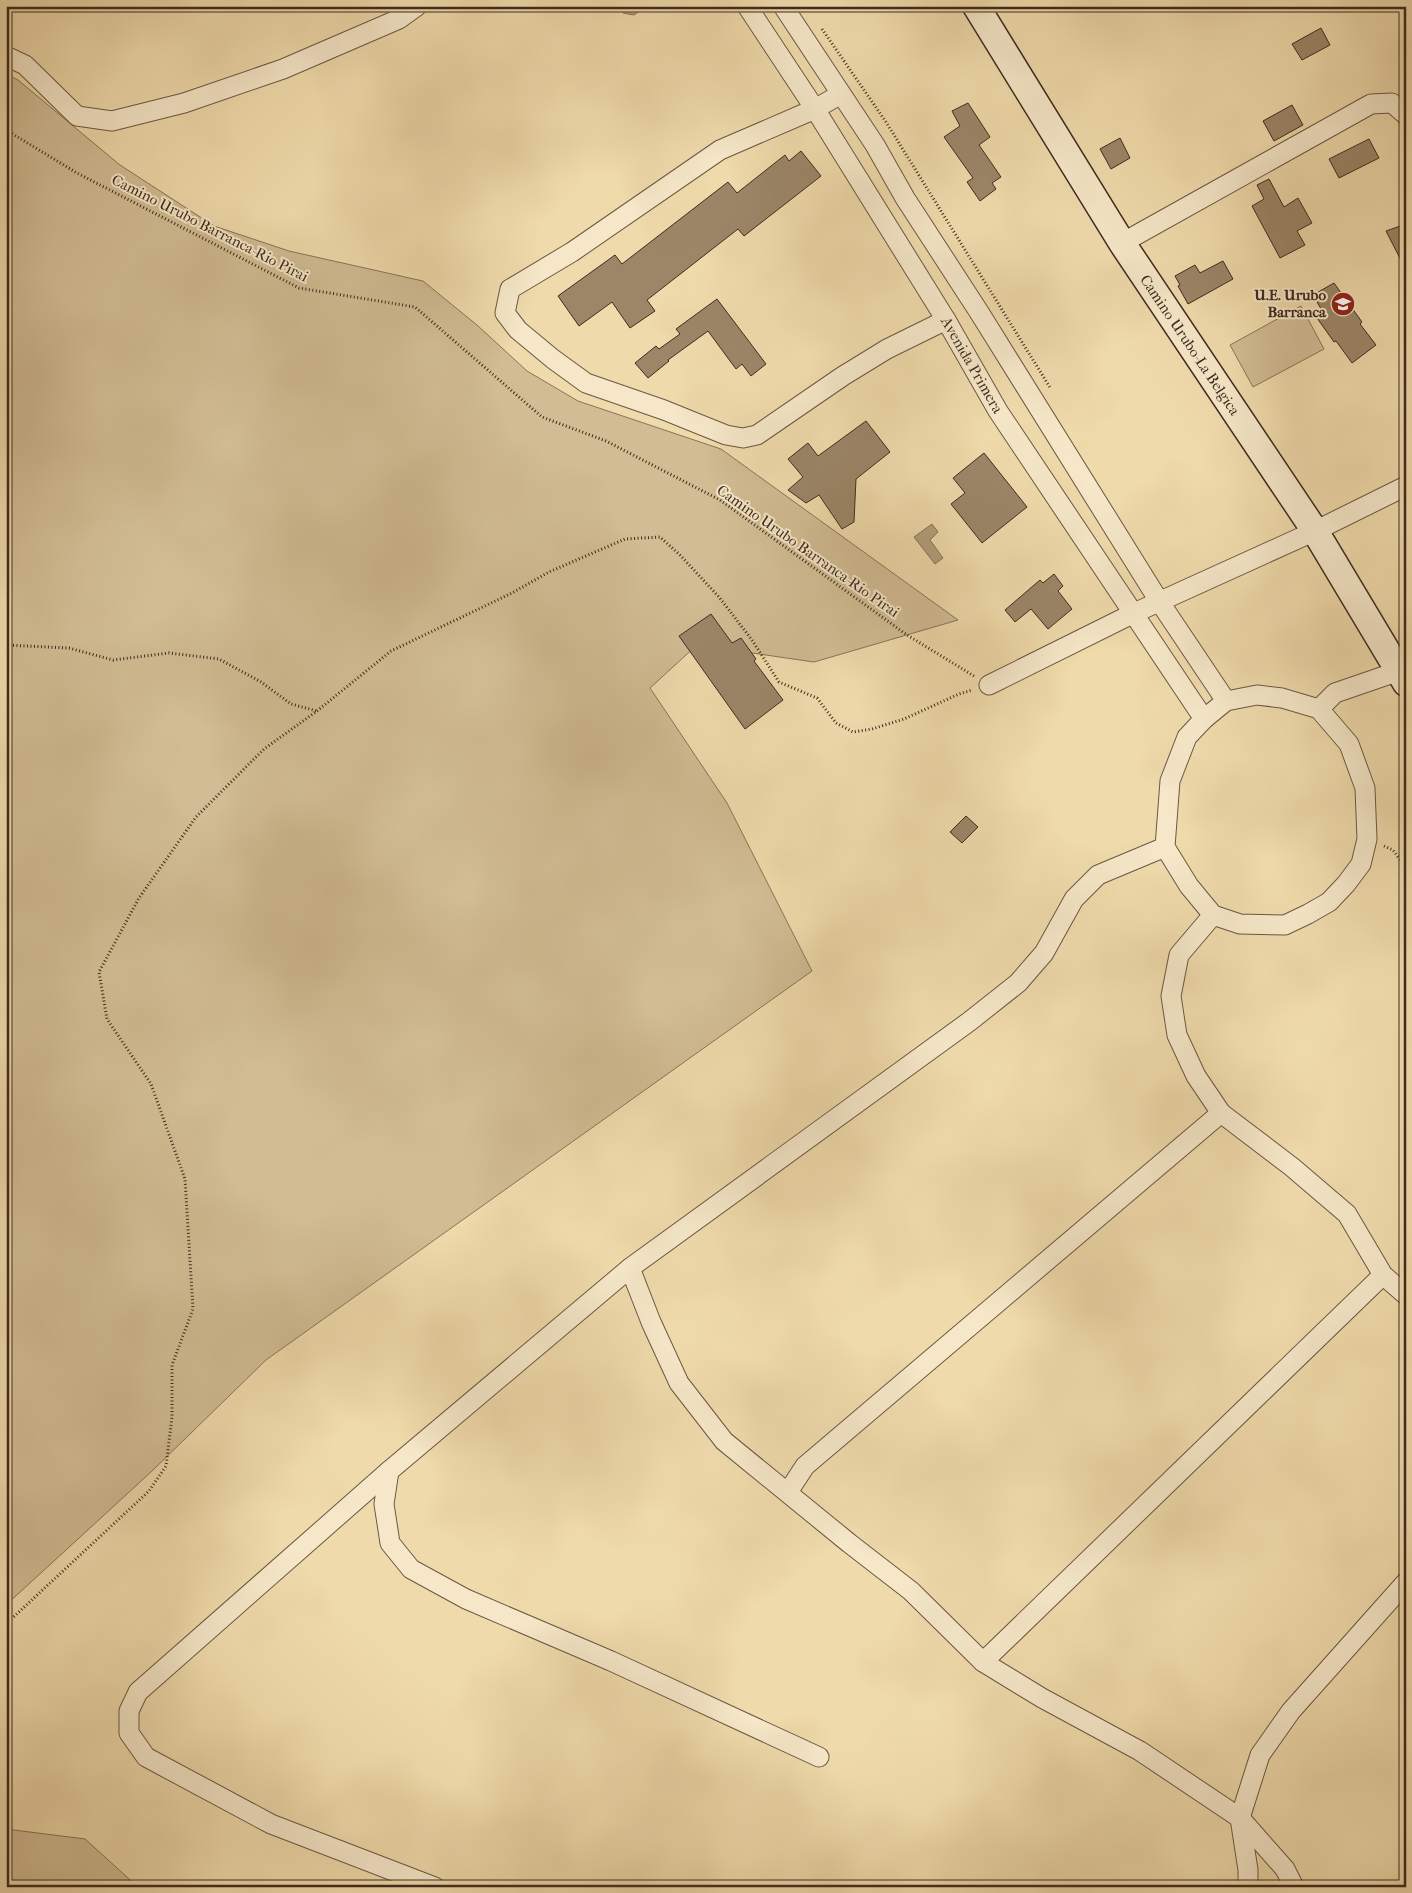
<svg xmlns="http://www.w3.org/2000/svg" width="1412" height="1893" viewBox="0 0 1412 1893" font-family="'IM FELL French Canon',serif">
	<rect width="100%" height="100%" fill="#efdaab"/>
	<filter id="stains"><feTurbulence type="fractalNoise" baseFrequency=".004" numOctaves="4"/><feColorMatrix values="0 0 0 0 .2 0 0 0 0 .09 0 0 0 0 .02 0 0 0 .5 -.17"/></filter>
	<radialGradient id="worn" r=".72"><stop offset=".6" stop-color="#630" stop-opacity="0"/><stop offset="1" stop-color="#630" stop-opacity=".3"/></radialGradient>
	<g fill="#d1bc93" stroke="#887459">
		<polygon points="6,74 18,80 120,165 214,226 289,251 423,281 477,325 527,371 578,401 721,449 958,620 814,662 697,645 650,688 727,803 812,971 266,1360 151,1472 6,1605"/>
		<polygon points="1301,306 1324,349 1253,387 1230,345"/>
		<polygon points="6,1829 85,1839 138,1887 6,1887"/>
	</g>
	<g fill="#b39e7b" stroke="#857056">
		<polygon points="625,6 647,6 634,15 623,13"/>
		<polygon points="932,524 938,532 930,540 943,558 935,564 914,537"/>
	</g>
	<g fill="#9b8668" stroke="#3f2b1f">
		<polygon points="1321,28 1330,45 1302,60 1292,44"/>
		<polygon points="968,103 990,137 979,145 1001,177 992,183 996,189 980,201 967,182 973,178 944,137 960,126 952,111"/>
		<polygon points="1292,105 1303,125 1274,141 1263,121"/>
		<polygon points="1120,138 1130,158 1111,169 1100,149"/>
		<polygon points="1369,139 1379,158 1339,178 1329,159"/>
		<polygon points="801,151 821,176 744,236 738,229 647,300 655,311 630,328 612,302 579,326 558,296 615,255 622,264 728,182 737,193 785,155 789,161"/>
		<polygon points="1269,179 1284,207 1298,198 1312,223 1297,231 1305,245 1280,258 1252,206 1264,199 1257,185"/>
		<polygon points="1406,224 1406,270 1386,231"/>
		<polygon points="1223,261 1233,279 1188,304 1178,286 1180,285 1175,276 1195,265 1200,273"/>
		<polygon points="1334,283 1362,322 1360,324 1376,345 1352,363 1336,341 1334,342 1317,318 1324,314 1313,295"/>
		<polygon points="717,299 766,364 751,376 742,364 736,369 708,331 668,360 669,361 648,378 635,363 656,346 659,349 680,334 676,329"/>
		<polygon points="866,421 890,452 856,479 854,522 842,529 819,495 806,503 788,490 803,477 788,459 808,443 818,456"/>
		<polygon points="984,453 1027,507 982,543 951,504 965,493 953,478"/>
		<polygon points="1054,574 1063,586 1058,591 1072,609 1048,629 1031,609 1015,622 1005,610 1040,580 1043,583"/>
		<polygon points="711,614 732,643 741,638 756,659 754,661 783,700 745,729 679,636"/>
		<polygon points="966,816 978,827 962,843 950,832"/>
	</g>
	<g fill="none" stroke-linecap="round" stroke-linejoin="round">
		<g stroke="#6b5742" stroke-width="21">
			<g id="minor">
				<polyline points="747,6 815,109 946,320 998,411 1204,719"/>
				<polyline points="783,6 875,145 905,198 979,312 1159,601 1226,701"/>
				<polyline points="6,56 25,65 77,116 112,121 184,103 283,69 399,19 417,6"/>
				<polyline points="841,94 815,109 720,150 572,252 510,289 505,313 518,330 553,359 586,383 664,410 726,435 743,438 757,435 843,376 887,349 946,320"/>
				<polyline points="1122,243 1371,104 1392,103 1406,115"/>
				<polyline points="989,685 1132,614 1315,531 1406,486"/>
				<polygon points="1257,695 1282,698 1319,709 1349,744 1365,788 1367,839 1361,864 1346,884 1329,902 1308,914 1285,925 1240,924 1213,915 1189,886 1165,847 1170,781 1187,737 1204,719 1226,701"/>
				<polyline points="1319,709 1335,693 1399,671"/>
				<polyline points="1213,915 1179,955 1171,996 1177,1035 1196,1076 1221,1113 1292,1167 1347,1214 1383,1275 1406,1295"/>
				<polyline points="630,1268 651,1322 679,1383 724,1441 849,1543 911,1591 983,1662 1042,1698 1140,1751 1240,1818 1285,1869 1294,1887"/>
				<polyline points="389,1471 384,1504 390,1543 411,1569 466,1599 611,1661 819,1757"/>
				<polyline points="788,1492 805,1466 1221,1113"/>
				<polyline points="983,1662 1383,1275"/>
				<polyline points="435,1887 271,1824 146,1757 129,1733 129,1711 138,1692 389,1471 630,1268 970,1021 1018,983 1044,953 1074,899 1098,875 1165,847"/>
				<polyline points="1248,1887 1248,1870 1240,1818 1260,1755 1291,1711 1406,1582"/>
			</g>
		</g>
		<g stroke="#3f2b1f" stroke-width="29">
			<polyline id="secondary" points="976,6 1122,243 1315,531 1406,683"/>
		</g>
		<g stroke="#3f2b1f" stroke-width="3" stroke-dasharray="1 2.5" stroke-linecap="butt">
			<polyline points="822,29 886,122 1051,389"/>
			<polyline points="6,130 77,173 299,288 415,307 542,417 606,441 720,500 907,635 974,676"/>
			<polyline points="6,645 69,648 113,660 169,653 219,659 261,682 291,704 317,711"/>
			<polyline points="1384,846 1393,850 1406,868"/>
			<polyline points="6,1624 149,1491 166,1466 172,1417 172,1365 193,1309 185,1179 151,1084 107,1019 99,972 139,898 196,817 264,749 317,711 391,651 512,593 549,572 625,539 660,537 680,555 719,597 752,640 779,682 817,698 836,723 853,732 872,729 904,719 959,694 972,690"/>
		</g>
		<use href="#minor" stroke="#f5e7c8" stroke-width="19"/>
		<use href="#secondary" stroke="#f5e7c8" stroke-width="26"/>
	</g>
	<defs>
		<g id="school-disc" transform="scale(1.25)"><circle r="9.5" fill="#8f2418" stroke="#f5e7c8"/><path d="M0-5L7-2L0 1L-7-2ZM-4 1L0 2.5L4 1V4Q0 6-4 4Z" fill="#fff"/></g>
	</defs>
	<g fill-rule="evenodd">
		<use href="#school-disc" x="1343" y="304"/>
	</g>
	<g text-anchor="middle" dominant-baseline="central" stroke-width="4" stroke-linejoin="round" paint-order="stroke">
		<g font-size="15" fill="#3f2b1f" stroke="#f5e7c8">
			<text transform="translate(210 228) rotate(27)">Camino Urubo Barranca-Rio Pirai</text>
			<text transform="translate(1190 345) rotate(56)">Camino Urubo-La Belgica</text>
			<text transform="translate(972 365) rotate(60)">Avenida Primera</text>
			<text transform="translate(808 551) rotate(35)">Camino Urubo Barranca-Rio Pirai</text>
		</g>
		<g font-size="15" font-weight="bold" fill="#3f2b1f" stroke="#f5e7c8" text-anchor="end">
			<text x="1326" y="295">U.E. Urubo<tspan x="1326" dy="17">Barranca</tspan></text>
		</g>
	</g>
	<rect width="1412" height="1893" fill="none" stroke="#efdaab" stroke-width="25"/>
	<rect x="8" y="8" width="1397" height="1878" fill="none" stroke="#3f2b1f" stroke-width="2.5"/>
	<rect x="12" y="12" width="1387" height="1868" fill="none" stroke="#3f2b1f"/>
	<rect width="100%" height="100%" filter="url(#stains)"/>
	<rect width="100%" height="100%" fill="url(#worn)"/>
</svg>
